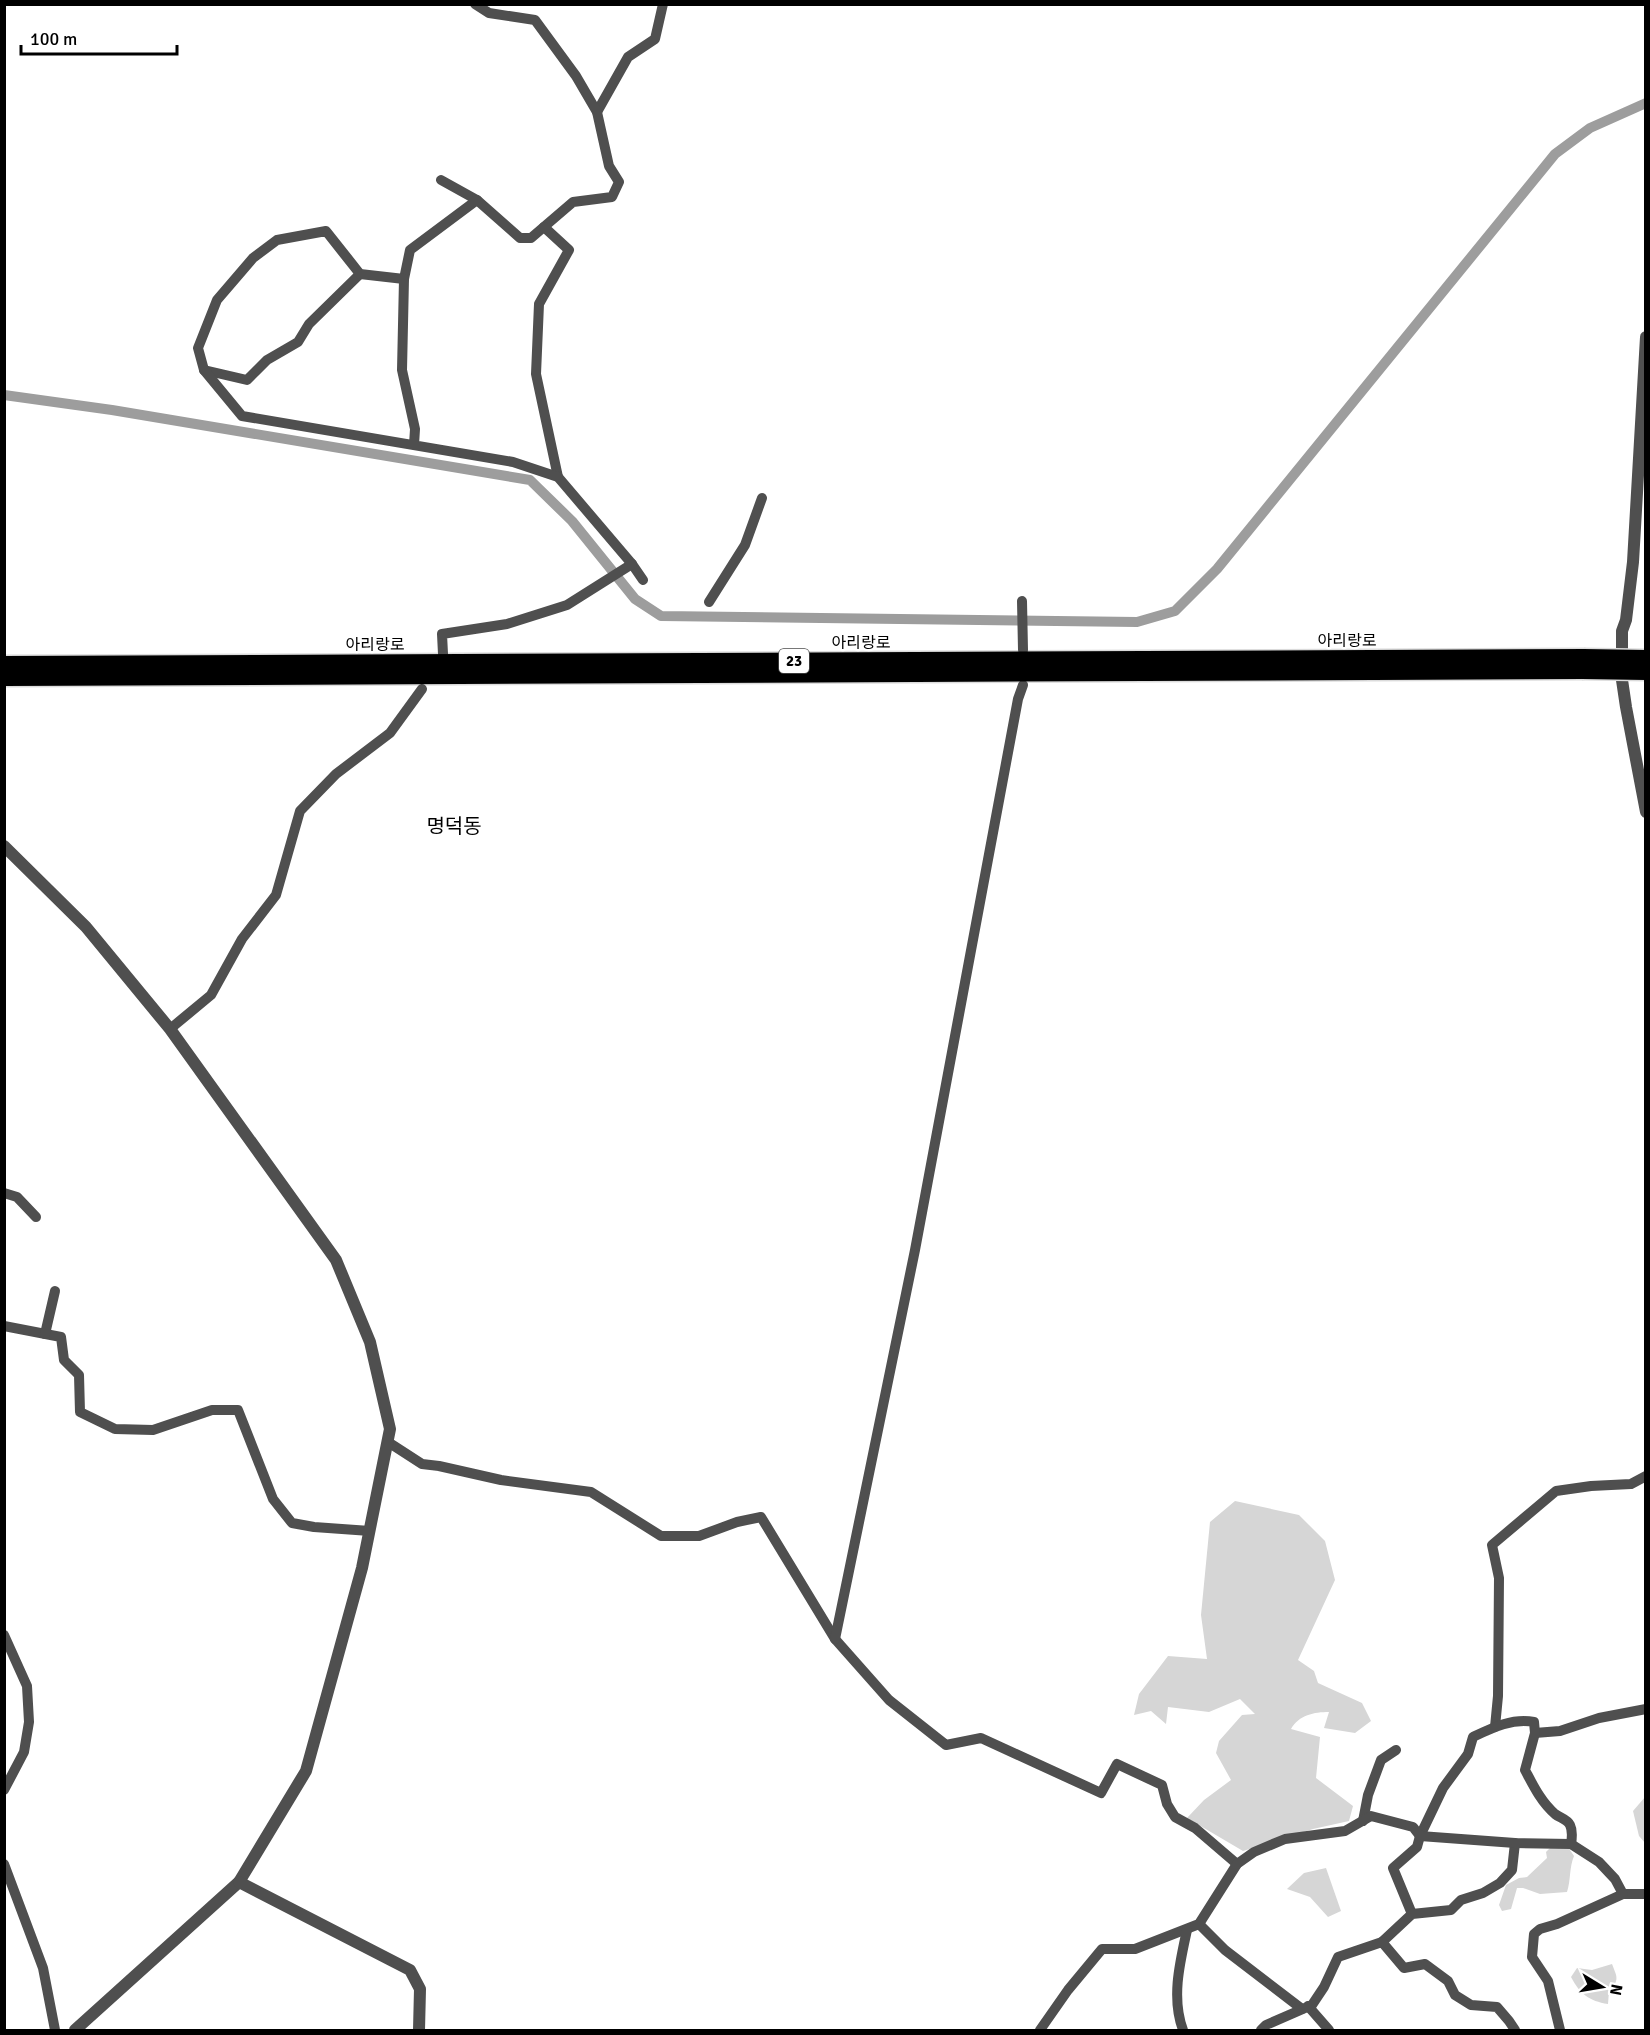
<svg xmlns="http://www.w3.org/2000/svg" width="1650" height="2035" viewBox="0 0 1650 2035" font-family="Signika,'Noto Sans KR',sans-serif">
	<rect width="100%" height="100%" fill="#fff"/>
	<g fill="#d6d6d6">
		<path d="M1235 1501 1299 1515 1325 1541 1335 1580 1298 1660 1314 1671 1318 1683 1362 1703 1371 1721 1355 1733 1324 1728 1329 1712C1314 1712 1299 1715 1291 1729L1320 1737 1316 1778 1353 1806 1349 1821 1313 1829 1243 1851 1187 1818 1204 1800 1231 1780 1216 1753 1219 1741 1242 1715 1255 1714 1240 1699 1209 1712 1168 1707 1166 1724 1151 1711 1134 1715 1139 1694 1168 1656 1207 1659 1201 1615 1210 1522Z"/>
		<polygon points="1645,1797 1645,1843 1639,1836 1633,1811"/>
		<path d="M1568 1847 1574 1856C1569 1868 1571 1880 1567 1892L1540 1894 1523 1888H1517L1511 1909 1502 1911 1499 1905 1506 1885 1519 1878 1527 1877 1547 1858 1546 1852 1550 1848Z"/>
		<polygon points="1326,1868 1341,1911 1328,1917 1310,1897 1287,1889 1304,1873"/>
		<path d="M1612 1964C1617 1977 1620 1980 1609 1991L1608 2004C1589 2001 1580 1994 1571 1977L1577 1968 1592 1970Z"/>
	</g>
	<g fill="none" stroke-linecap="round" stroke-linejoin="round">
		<polyline stroke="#9d9d9d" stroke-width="10" points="4,395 112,410 530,480 572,521 635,599 661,616 1137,622 1175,611 1217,569 1555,154 1590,128 1646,103"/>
		<g stroke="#dbdbdb" stroke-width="19">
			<g id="trunk">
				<polyline points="4,664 1584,657"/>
				<polyline points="4,678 1582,671"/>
			</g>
		</g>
		<g stroke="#4f4f4f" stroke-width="10">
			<polyline points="597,112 628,57 655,39 663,4"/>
			<polyline points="441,180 477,200 520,238 531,238 573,202 612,197 619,182 609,166 597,112 576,76 535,20 489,13 475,4"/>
			<polyline points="544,227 569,250 539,304 536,374 558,477"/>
			<polyline points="404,279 410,250 477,200"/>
			<polyline points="204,370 247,380 267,360 298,342 309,324 360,274"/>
			<polyline points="414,445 415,429 402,370 404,279 360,274 326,231 277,240 253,258 217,300 198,348 204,370 242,416 513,462 558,477 632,564 643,580"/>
			<polyline points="1022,601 1023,650"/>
			<polyline points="709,602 745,545 762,498"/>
			<polyline points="443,654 442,634 507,624 567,605 632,564"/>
			<polyline points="170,1029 211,995 242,939 276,895 300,811 336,774 390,733 422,689"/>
			<polyline points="4,1193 17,1197 36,1217"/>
			<polyline points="4,1326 61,1337 64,1360 79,1375 80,1412 115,1429 153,1430 212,1410 238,1410 273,1499 292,1523 314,1527 370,1531"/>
			<polyline points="45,1334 55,1291"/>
			<polyline points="388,1442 422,1464 439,1466 501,1480 591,1492 661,1536 699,1536 737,1522 761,1517 835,1639 889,1700 946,1745 981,1738 1101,1793 1117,1764 1162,1785 1167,1804 1175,1817 1195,1828 1237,1864"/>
			<polyline points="4,1635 27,1686 29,1722 24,1752 4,1790"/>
			<polyline points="835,1639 915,1250 1018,699 1023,685"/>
			<polyline points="1495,1727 1498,1696 1499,1578 1492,1545 1556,1491 1591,1486 1631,1484 1646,1476"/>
			<polyline points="1535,1733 1560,1731 1599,1718 1646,1709"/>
			<polyline points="1363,1821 1368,1795 1381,1760 1396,1750"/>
			<polyline points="4,1864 43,1968 55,2030"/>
			<path d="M1412 1914 1393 1868 1417 1847 1420 1836 1443 1788 1468 1754 1473 1737C1492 1728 1512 1718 1534 1722L1535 1733 1525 1770C1533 1785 1541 1802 1555 1814 1560 1818 1567 1819 1570 1825 1573 1831 1572 1838 1571 1844"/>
			<polyline points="1199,1924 1225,1950 1302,2009"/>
			<polyline points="1382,1942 1412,1914 1451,1910 1461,1900 1483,1893 1500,1883 1512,1870 1515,1843"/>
			<polyline points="1308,2006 1329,2030"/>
			<polyline points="1040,2030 1068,1990 1102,1949 1135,1949 1199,1924 1237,1864 1254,1852 1285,1839 1345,1831 1371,1816 1413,1827 1420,1836 1515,1843 1571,1844 1599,1862 1615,1879 1623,1894 1646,1894"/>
			<path d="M1183 2030C1171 1998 1180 1962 1187 1930"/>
			<polyline points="1261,2030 1266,2025 1312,2005 1324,1987 1338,1957 1382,1942 1404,1968 1425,1964 1448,1981 1455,1995 1471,2005 1497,2007 1509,2021 1515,2030"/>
			<polyline points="1560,2030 1548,1981 1532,1957 1534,1934 1540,1929 1557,1924 1623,1894"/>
		</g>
		<g stroke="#4f4f4f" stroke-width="12">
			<polyline points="1646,337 1633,562 1626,620 1622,631 1622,680 1626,707 1646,812"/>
			<polyline points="4,846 86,927 170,1029 336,1260 370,1342 390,1429 362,1568 306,1771 239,1882 75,2030"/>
			<polyline points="239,1882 410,1970 420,1989 419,2030"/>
		</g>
		<use href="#trunk" stroke="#000" stroke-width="16"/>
		<g stroke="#dbdbdb" stroke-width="19" stroke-linecap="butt">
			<g id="trunk-bridge">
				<polyline points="1584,657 1646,658"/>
				<polyline points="1582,671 1646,672"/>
			</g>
		</g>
		<use href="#trunk-bridge" stroke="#000" stroke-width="16"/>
	</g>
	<g text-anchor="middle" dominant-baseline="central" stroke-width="4.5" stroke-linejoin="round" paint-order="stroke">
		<rect fill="#fff" stroke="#4c4c4c" stroke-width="1.5" x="779" y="649" width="30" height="24" rx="4.5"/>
		<g font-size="15" font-weight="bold" fill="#000">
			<text x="794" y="661">23</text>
		</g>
		<g font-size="16" fill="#000" stroke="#fff">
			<text x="1347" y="641">아리랑로</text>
			<text x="861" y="643">아리랑로</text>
			<text x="375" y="645">아리랑로</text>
		</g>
		<g font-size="20" fill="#000" stroke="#fff">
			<text x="454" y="826">명덕동</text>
		</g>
	</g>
	<rect width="1650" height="2035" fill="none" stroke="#000000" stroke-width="12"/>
	<g transform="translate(1602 1987) rotate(101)" stroke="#ffffff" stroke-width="4.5" paint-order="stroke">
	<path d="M0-4.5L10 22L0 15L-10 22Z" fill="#000000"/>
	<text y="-9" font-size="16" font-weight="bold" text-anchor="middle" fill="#000000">N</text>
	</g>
	<path d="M21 45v9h156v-9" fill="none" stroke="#000000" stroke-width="3"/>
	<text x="30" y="45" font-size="18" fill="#000000" stroke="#ffffff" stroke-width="4.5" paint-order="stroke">100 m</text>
</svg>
